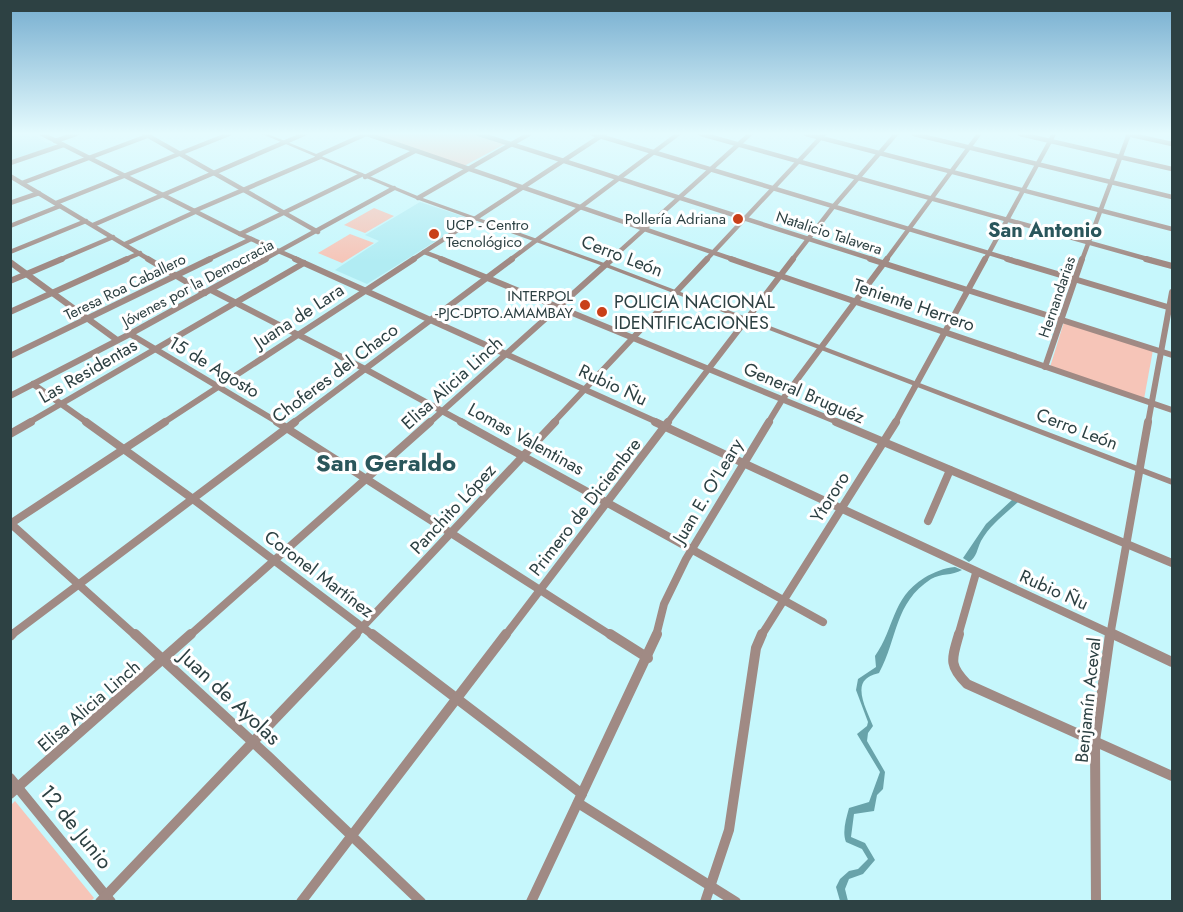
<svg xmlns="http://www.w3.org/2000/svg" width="1183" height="912" viewBox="0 0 1183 912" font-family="Jost,sans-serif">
	<rect width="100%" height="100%" fill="#c6f7fc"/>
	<g fill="#b1ecf3">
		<polygon points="10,134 28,134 31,137 36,136 45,142 56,145 11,161"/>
		<polygon points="420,202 471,219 367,284 335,270 379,241 365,235"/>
	</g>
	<g fill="#f6c5b8">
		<polygon points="373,134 474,134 505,144 462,167"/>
		<polygon points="374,208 394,216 365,233 344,225"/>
		<polygon points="350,234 374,243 342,263 318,253"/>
		<polygon points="1064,322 1153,350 1144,399 1050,367"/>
		<polygon points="15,801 94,898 91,901 11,901 11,805"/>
	</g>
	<g fill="#68a3aa">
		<path d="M1013 499 1018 502C1005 514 990 525 981 541 977 549 977 557 969 562L963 558 986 524Z"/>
		<path d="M955 567 962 570C952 576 941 573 931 579 894 603 898 638 879 673 875 674 869 676 866 679 854 689 869 715 873 726L868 733 867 741 885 772 883 789 877 795 874 811 854 814 851 837 865 843 875 860 863 874 849 879 845 889 848 901H840L836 887 840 879 849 871 858 869 868 859 862 849 846 842C842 832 846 819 849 808L869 802 880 772 857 734 867 726 868 722 856 690 858 679 876 667 875 656C895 628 891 599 924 578 934 572 944 568 955 567Z"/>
	</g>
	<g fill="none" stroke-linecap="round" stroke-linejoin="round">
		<g stroke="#a08a84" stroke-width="4.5">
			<polyline points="42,134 240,234 299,260"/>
			<polyline points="145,134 318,232"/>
			<polyline points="367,134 735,260"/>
			<polyline points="479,134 875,260"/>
			<polyline points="593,134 1012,260"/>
			<polyline points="701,134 1151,260"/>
			<polyline points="806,134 1172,229"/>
			<polyline points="914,134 1172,197"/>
			<polyline points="1020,134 1172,169"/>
			<polyline points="1127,134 1172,144"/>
			<polyline points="55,141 76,134"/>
			<polyline points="317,156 366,134"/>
			<polyline points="10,163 63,145"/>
			<polyline points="10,176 150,260"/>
			<polyline points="365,177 415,151"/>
			<polyline points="22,183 150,135"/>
			<polyline points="418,198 529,134"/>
			<polyline points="10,203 39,193"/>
			<polyline points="56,203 229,134"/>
			<polyline points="194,211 320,157"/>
			<polyline points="93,225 304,134"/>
			<polyline points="10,226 60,206"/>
			<polyline points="240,234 361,175"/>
			<polyline points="125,244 195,212"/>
			<polyline points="10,252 86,221"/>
			<polyline points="424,252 445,260"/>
			<polyline points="59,260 113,237"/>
			<polyline points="124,260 140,253"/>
			<polyline points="207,260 251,239"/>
			<polyline points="263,260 394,188"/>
			<polyline points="412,260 604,134"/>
			<polyline points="510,260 678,134"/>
			<polyline points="610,260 750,134"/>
			<polyline points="706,260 824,134"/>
			<polyline points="792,260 833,207 896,134"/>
			<polyline points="886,260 979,134"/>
			<polyline points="985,260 1054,134"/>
			<polyline points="1082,260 1129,134"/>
		</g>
		<g stroke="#a08a84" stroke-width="6">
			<polyline points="148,259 205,293"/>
			<polyline points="295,259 659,423"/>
			<polyline points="441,259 840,423"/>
			<polyline points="731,259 1172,410"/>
			<polyline points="870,259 1172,355"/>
			<polyline points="1007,259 1171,308"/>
			<polyline points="1146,259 1172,266"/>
			<polyline points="10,262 117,340"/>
			<polyline points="10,281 62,259"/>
			<polyline points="211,290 365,369 464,423"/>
			<polyline points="10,312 127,259"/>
			<polyline points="130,334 279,423"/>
			<polyline points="10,356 210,259"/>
			<polyline points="1045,367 1082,259"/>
			<polyline points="33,384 88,423"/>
			<polyline points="10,396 130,334 266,259"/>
			<polyline points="28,423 304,263"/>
			<polyline points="163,423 414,259"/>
			<polyline points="293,423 512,259"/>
			<polyline points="429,423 612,259"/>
			<polyline points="553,423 707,259"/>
			<polyline points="667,423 793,259"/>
			<polyline points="768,423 782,400 887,259"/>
			<polyline points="895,423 985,259"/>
			<polyline points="1148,423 1172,292"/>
		</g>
		<g stroke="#a08a84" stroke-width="8">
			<polyline points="86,422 193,499 374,636"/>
			<polyline points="277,422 612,636"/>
			<polyline points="461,422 823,622"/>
			<polyline points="655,422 1116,636"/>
			<polyline points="836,422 1172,563"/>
			<polyline points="10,434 31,422"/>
			<polyline points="928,521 950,470"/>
			<polyline points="10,523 136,636"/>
			<polyline points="10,524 165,422"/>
			<polyline points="10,636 295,422"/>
			<polyline points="189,636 430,422"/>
			<polyline points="354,636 555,422"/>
			<polyline points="505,636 668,422"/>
			<polyline points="656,636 664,604 686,559 769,422"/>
			<polyline points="761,636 896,422"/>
			<polyline points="958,636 976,573"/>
			<polyline points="1110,636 1148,422"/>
		</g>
		<g stroke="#a08a84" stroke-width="10">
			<polyline points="135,634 269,757 421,902"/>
			<polyline points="372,634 582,794"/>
			<polyline points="610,634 648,658"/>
			<path d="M959 634C952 659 948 665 967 684L1172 776"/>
			<polyline points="1113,634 1172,662"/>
			<polyline points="10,636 12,634"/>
			<polyline points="10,778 111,902"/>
			<polyline points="10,794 191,634"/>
			<polyline points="578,803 736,902"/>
			<polyline points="100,902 356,634"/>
			<polyline points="301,902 506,634"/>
			<polyline points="531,902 657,634"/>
			<polyline points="705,902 729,830 756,648 762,634"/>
			<polyline points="1096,902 1095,741 1110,634"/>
		</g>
		<polygon fill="#a08a84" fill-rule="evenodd" points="262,134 268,134 420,197 607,264 1172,479 1172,485 603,266 416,199"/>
	</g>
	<linearGradient id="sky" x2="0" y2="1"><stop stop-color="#75adcf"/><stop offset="0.51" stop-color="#e5fbfe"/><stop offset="1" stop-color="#e5fbfe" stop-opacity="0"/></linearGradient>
	<rect width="1183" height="262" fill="url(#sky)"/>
	<g fill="#c94019" stroke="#fff" stroke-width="2">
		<circle cx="738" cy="219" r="6"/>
		<circle cx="434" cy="234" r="6"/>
		<circle cx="585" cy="305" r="6"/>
		<circle cx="602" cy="312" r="6"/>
	</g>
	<g text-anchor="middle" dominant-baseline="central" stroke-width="6" stroke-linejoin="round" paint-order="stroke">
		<g font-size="15" fill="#2d4143" stroke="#fff" text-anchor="end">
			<text x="726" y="219">Pollería Adriana</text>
			<text x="446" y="225" text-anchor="start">UCP - Centro<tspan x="446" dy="17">Tecnológico</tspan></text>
			<text x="573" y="296">INTERPOL<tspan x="573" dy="17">-PJC-DPTO.AMAMBAY</tspan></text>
		</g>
		<g font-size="15" fill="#2d4143" stroke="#fff">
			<text transform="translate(829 233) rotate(18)">Natalicio Talavera</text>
			<text transform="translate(198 283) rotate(-28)">Jóvenes por la Democracia</text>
			<text transform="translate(125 287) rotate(-26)">Teresa Roa Caballero</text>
			<text transform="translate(1057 297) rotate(-71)">Hernandarias</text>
		</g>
		<g font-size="18" fill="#2d4143" stroke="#fff">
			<text transform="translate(622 256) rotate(21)">Cerro León</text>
			<text transform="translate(914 305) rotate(19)">Teniente Herrero</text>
			<text transform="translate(299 316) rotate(-33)">Juana de Lara</text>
			<text transform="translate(214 367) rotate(31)">15 de Agosto</text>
			<text transform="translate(88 371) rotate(-30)">Las Residentas</text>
			<text transform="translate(335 373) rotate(-37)">Choferes del Chaco</text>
			<text transform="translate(452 383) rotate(-42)">Elisa Alicia Linch</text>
			<text transform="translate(613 385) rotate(25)">Rubio Ñu</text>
			<text transform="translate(804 393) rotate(23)">General Bruguéz</text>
			<text transform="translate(1077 429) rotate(21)">Cerro León</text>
			<text transform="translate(526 439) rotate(29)">Lomas Valentinas</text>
			<text transform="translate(708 491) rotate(-59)">Juan E. O'Leary</text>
			<text transform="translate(830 497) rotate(-58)">Ytororo</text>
			<text transform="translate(585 507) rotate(-52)">Primero de Diciembre</text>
			<text transform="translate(453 509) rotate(-47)">Panchito López</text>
			<text transform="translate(319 574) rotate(37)">Coronel Martínez</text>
			<text transform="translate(1054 590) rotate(24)">Rubio Ñu</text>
			<text transform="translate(1088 700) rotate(-84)">Benjamín Aceval</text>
			<text transform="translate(89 706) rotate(-41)">Elisa Alicia Linch</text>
		</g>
		<g font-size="18" fill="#2d4143" stroke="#fff" text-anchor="start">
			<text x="614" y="302">POLICIA NACIONAL<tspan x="614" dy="21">IDENTIFICACIONES</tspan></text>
		</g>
		<g font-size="20" font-weight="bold" fill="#2a565b" stroke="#fff">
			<text x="1045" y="230">San Antonio</text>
		</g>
		<g font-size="21" fill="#2d4143" stroke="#fff">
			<text transform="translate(230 697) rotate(43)">Juan de Ayolas</text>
			<text transform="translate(76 827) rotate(51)">12 de Junio</text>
		</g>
		<g font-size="24" font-weight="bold" fill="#2a565b" stroke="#fff">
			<text x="386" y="462">San Geraldo</text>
		</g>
	</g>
	<rect width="1183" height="912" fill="none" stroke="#2d4143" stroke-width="24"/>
</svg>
